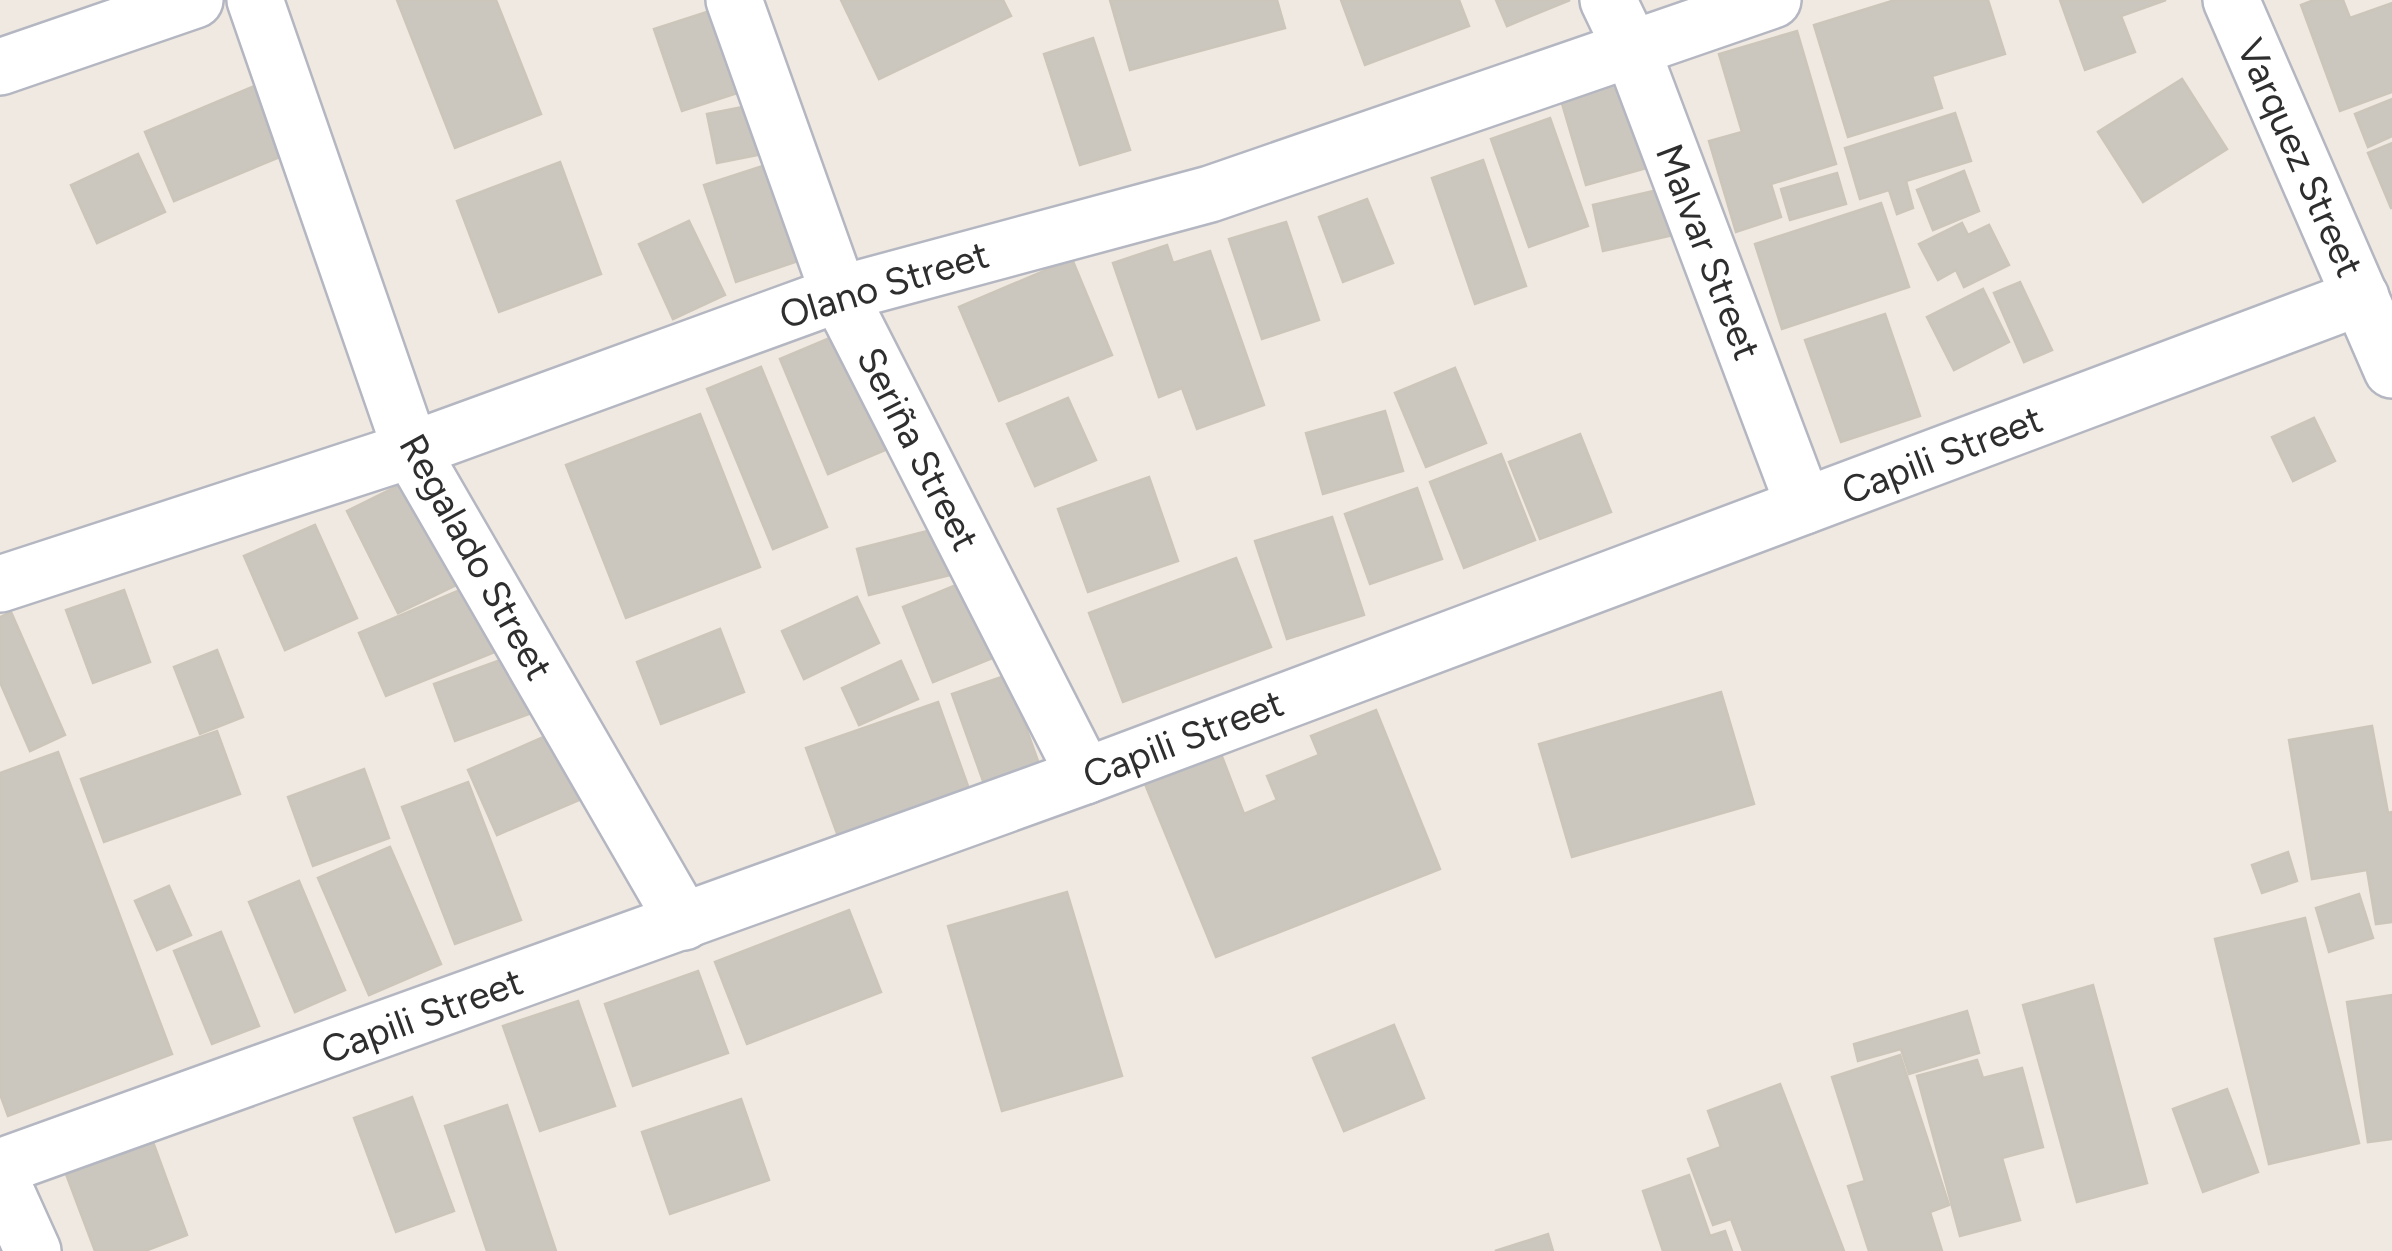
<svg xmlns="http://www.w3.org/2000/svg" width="2392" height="1251" viewBox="0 0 2392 1251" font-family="Figtree,sans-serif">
	<rect width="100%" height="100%" fill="#efe9e1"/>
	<g fill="#cbc7bf" stroke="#cbc5ba" stroke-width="2.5">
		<polygon points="397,0 496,0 541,114 455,148"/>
		<polygon points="841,0 1003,0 1011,16 879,79"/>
		<polygon points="1110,0 1277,0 1285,28 1130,70"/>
		<polygon points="1341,0 1459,0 1469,26 1365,65"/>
		<polygon points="1496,0 1570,0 1507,26"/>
		<polygon points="1895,0 1988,0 2005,54 1932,76 1942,108 1848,137 1814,25"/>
		<polygon points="2060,0 2166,0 2121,16 2135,52 2085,70"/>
		<polygon points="2314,0 2343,0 2350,18 2392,3 2392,92 2340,111 2301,5"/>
		<polygon points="722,7 750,89 682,111 654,29"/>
		<polygon points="1797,31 1836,164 1771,184 1781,217 1736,232 1709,141 1742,132 1719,54"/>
		<polygon points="1093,38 1130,150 1080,165 1044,54"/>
		<polygon points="2182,79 2227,149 2143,202 2098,132"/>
		<polygon points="269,80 299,149 174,201 145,132"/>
		<polygon points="1622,82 1647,168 1586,185 1561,100"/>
		<polygon points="2392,99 2392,136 2368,147 2355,114"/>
		<polygon points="758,104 768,153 717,163 707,114"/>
		<polygon points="1955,113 1971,161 1906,181 1913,208 1897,214 1889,190 1860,199 1845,148"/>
		<polygon points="1550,118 1588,226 1529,247 1491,139"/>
		<polygon points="2392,143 2392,208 2391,208 2368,153"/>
		<polygon points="138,154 165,212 97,243 71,185"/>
		<polygon points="781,160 813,256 736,282 704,185"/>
		<polygon points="1483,160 1526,286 1475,304 1432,178"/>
		<polygon points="560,162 601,274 499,312 457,201"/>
		<polygon points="1964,171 1979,211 1933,230 1917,190"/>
		<polygon points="1837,173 1846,204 1790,220 1781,189"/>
		<polygon points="1662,189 1673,235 1603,251 1593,205"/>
		<polygon points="1367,199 1393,263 1343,282 1319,217"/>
		<polygon points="1881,203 1909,287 1782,329 1755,244"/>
		<polygon points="689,221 725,295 673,319 639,244"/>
		<polygon points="1286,222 1319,320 1262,339 1229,239"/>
		<polygon points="1962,223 1968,235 1989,225 2009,265 1964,287 1956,270 1938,280 1919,244"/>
		<polygon points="1167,245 1173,263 1210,251 1264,405 1197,429 1182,388 1159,397 1113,263"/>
		<polygon points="1072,259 1112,355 999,401 959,307"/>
		<polygon points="2020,282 2052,350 2024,362 1994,293"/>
		<polygon points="1983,289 2009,342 1954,370 1927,317"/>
		<polygon points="1885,314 1920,416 1841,442 1805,340"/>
		<polygon points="849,330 897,445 828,474 780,359"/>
		<polygon points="761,367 827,527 773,549 707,389"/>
		<polygon points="1455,368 1486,443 1426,467 1395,393"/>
		<polygon points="1068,398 1096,460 1035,486 1007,424"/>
		<polygon points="1385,411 1403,471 1323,494 1306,433"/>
		<polygon points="700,414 760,567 626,618 566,465"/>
		<polygon points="2314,418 2335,461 2293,481 2272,437"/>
		<polygon points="1580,434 1611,512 1540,539 1509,462"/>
		<polygon points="1501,454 1535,540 1464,568 1430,482"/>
		<polygon points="416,477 467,580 398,613 347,511"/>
		<polygon points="1149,477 1178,561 1088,592 1058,509"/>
		<polygon points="1417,488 1442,559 1370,584 1345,514"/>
		<polygon points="1332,517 1364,615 1287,639 1255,541"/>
		<polygon points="315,525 357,618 285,650 244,556"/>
		<polygon points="943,527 954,574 869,595 857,549"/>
		<polygon points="1236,558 1271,647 1123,702 1089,613"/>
		<polygon points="966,581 995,657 933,682 903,607"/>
		<polygon points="479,582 507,647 386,696 359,633"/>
		<polygon points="124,590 150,662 93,683 66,610"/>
		<polygon points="857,597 879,643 804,679 782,631"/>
		<polygon points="11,612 65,735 30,751 0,682 0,617"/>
		<polygon points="720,629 744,692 661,724 637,662"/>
		<polygon points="217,650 243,717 200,734 174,667"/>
		<polygon points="520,653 540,710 455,741 434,684"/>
		<polygon points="901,661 918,699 859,725 842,688"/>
		<polygon points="1007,675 1043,775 988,795 952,694"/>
		<polygon points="1721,692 1754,804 1572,857 1539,744"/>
		<polygon points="938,702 974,803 843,850 806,748"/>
		<polygon points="1376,710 1440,869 1216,957 1145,784 1221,754 1244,814 1277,800 1267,776 1319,755 1311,736"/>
		<polygon points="2372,726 2388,813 2392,812 2392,922 2376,924 2367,870 2312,879 2289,740"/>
		<polygon points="564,728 593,794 497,835 468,770"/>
		<polygon points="217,731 240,794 104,842 81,779"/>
		<polygon points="58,752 172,1054 8,1116 0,1094 0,773"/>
		<polygon points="364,769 389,838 313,866 288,797"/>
		<polygon points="468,782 521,920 455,944 402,807"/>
		<polygon points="390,847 441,964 369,995 318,878"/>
		<polygon points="2288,852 2297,881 2262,893 2252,865"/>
		<polygon points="299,881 345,990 295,1012 249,902"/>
		<polygon points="169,886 191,935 157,950 135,901"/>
		<polygon points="1067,892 1122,1076 1002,1111 948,926"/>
		<polygon points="2359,894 2373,938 2329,952 2316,908"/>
		<polygon points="849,910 881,992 747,1044 715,962"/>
		<polygon points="2305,918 2359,1143 2269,1164 2215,939"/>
		<polygon points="221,932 259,1026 212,1044 174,951"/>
		<polygon points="698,971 728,1053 633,1086 605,1004"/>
		<polygon points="2093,985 2147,1183 2077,1202 2023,1005"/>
		<polygon points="2392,995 2392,1139 2368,1142 2347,1002"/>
		<polygon points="578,1001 615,1106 540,1131 503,1026"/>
		<polygon points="1967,1011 1979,1053 1909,1074 1901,1049 1858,1061 1854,1044"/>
		<polygon points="1394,1025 1424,1098 1344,1131 1313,1058"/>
		<polygon points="1900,1055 1949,1205 1930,1212 1942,1251 1869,1251 1848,1186 1865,1181 1832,1077"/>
		<polygon points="1977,1060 1983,1078 2022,1068 2043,1147 2002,1158 2020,1220 1960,1236 1917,1076"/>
		<polygon points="1780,1084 1844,1251 1743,1251 1731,1219 1713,1225 1688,1159 1721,1147 1708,1111"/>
		<polygon points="2227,1089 2258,1172 2203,1192 2173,1109"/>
		<polygon points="412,1097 454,1211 396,1232 354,1118"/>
		<polygon points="741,1099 769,1180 670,1214 642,1132"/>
		<polygon points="507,1105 556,1251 487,1251 445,1126"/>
		<polygon points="153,1142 187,1235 145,1251 95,1251 66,1174"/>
		<polygon points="1689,1175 1710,1236 1725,1231 1732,1251 1663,1251 1643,1191"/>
		<polygon points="1548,1234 1553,1251 1495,1251"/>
	</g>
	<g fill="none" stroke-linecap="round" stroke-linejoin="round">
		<g stroke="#b4b7c1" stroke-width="60">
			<g id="street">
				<polyline points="255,0 411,450 684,922"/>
				<polyline points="734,0 839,294 1085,776"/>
				<polyline points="1608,0 1632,50 1804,506"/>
				<polyline points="0,67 195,0"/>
				<polyline points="0,584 411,450 839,294 1210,194 1773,0"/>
				<polyline points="0,1167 1085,776 2361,297"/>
				<polyline points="0,1178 33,1251"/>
			</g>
		</g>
		<g stroke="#b4b7c1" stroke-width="60">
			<polyline id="secondary" points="2231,0 2392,370"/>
		</g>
		<use href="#street" stroke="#fff" stroke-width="55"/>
		<use href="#secondary" stroke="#fff" stroke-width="55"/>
	</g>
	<g text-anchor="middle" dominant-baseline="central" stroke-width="8" stroke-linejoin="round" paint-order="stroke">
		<g font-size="38" fill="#2e2e2e" stroke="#fff">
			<text transform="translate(2300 158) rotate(66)">Varquez Street</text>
			<text transform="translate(1708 252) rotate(69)">Malvar Street</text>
			<text transform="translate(884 285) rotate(-17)">Olano Street</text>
			<text transform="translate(918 449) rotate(63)">Seriña Street</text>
			<text transform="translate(1942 455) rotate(-21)">Capili Street</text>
			<text transform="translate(476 557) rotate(61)">Regalado Street</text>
			<text transform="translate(1183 739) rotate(-21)">Capili Street</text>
			<text transform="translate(422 1016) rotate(-20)">Capili Street</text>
		</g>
	</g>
</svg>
